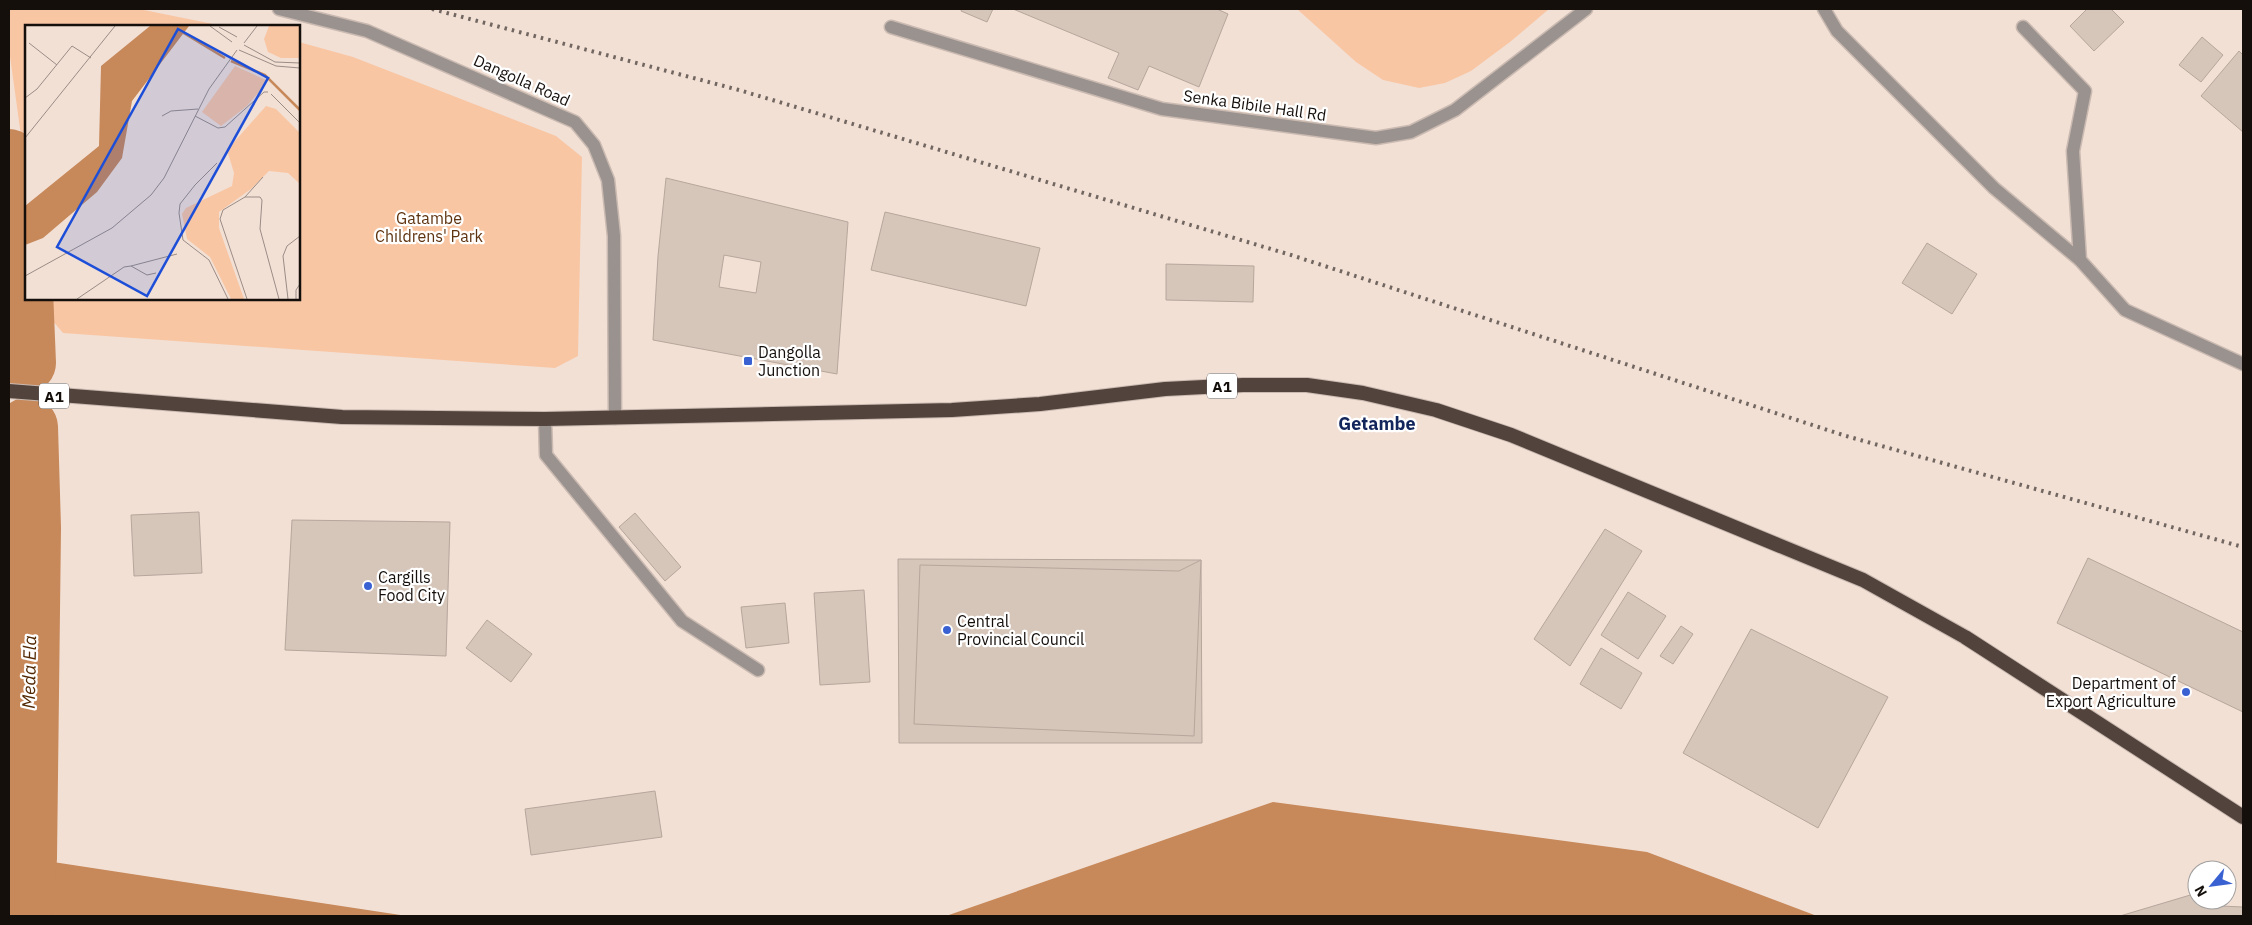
<svg xmlns="http://www.w3.org/2000/svg" width="2252" height="925" viewBox="0 0 2252 925" font-family="'IBM Plex Sans',sans-serif">
	<rect width="100%" height="100%" fill="#f2e0d5"/>
	<g fill="#f9c6a4">
		<polygon points="9,9 139,9 223,26 26,26 26,172 9,49"/>
		<polygon points="1297,9 1549,9 1510,42 1471,71 1445,83 1419,88 1383,80 1356,62"/>
		<polygon points="299,42 353,57 556,136 582,157 578,356 555,368 63,333 46,313 44,299 299,299"/>
	</g>
	<g fill="#c7885a">
		<polygon points="1273,802 1647,852 1817,916 946,916"/>
		<polygon points="9,858 27,858 407,916 9,916"/>
	</g>
	<g fill="none" stroke-linecap="round" stroke-linejoin="round">
		<g stroke="#c7885a" stroke-width="60">
			<polyline points="9,159 20,218 26,363"/>
			<polyline points="21,916 27,858 31,528 28,427"/>
		</g>
	</g>
	<g fill="#d6c5b9" stroke="#b6a69b" fill-rule="evenodd">
		<polygon points="962,9 993,9 987,22 961,11"/>
		<polygon points="1013,9 1217,9 1228,14 1199,87 1149,66 1138,90 1108,78 1119,53"/>
		<polygon points="2087,9 2111,9 2124,22 2094,51 2070,26"/>
		<polygon points="2202,37 2223,55 2201,82 2179,65"/>
		<polygon points="2239,51 2243,55 2243,132 2201,96"/>
		<path d="M666 178 848 222 837 374 653 340 658 256ZM724 255 761 262 756 293 719 287Z"/>
		<polygon points="885,212 1040,248 1026,306 871,270"/>
		<polygon points="1927,243 1977,274 1952,314 1902,283"/>
		<polygon points="1166,264 1254,266 1253,302 1166,300"/>
		<polygon points="199,512 202,573 134,576 131,515"/>
		<polygon points="635,513 681,567 665,581 619,527"/>
		<polygon points="292,520 450,522 446,656 285,650"/>
		<polygon points="1605,529 1642,551 1570,666 1534,639"/>
		<polygon points="2088,558 2243,632 2243,712 2057,623"/>
		<path d="M898 559 1201 560 1202 743H899ZM997 603 1126 608 1124 658 995 652Z"/>
		<polygon points="1201,560 1194,736 914,724 920,565 1179,571"/>
		<polygon points="864,590 870,682 820,685 814,593"/>
		<polygon points="1628,592 1666,616 1638,659 1601,635"/>
		<polygon points="785,603 789,643 746,648 741,607"/>
		<polygon points="487,620 532,654 511,682 466,648"/>
		<polygon points="1681,626 1693,634 1673,664 1660,656"/>
		<polygon points="1751,629 1888,697 1818,828 1683,753"/>
		<polygon points="1601,648 1642,673 1621,709 1580,684"/>
		<polygon points="655,791 662,837 531,855 525,809"/>
		<polygon points="2197,893 2197,900 2219,900 2221,906 2243,907 2243,916 2120,916"/>
	</g>
	<g fill="none" stroke-linecap="round" stroke-linejoin="round">
		<g stroke="#cabab1" stroke-width="15">
			<g id="service">
				<polyline points="891,27 1162,109 1376,138 1411,132 1455,110 1586,9"/>
				<polyline points="545,419 546,455 682,621 758,670"/>
			</g>
		</g>
		<g stroke="#cabab1" stroke-width="15">
			<g id="minor">
				<polyline points="1824,9 1837,31 1994,188 2080,260"/>
				<polyline points="2023,27 2085,91 2073,151 2080,260 2125,310 2243,364"/>
			</g>
		</g>
		<g stroke="#cabab1" stroke-width="15">
			<polyline id="tertiary" points="279,9 367,31 575,122 594,145 608,180 614,236 615,418"/>
		</g>
		<g stroke="#cabab1" stroke-width="16">
			<polyline id="trunk" points="9,391 342,417 545,419 952,410 1040,404 1165,389 1243,385 1307,385 1363,393 1436,410 1511,435 1863,580 1965,637 2243,817"/>
		</g>
		<use href="#service" stroke="#9a928e" stroke-width="12"/>
		<use href="#minor" stroke="#9a928e" stroke-width="12"/>
		<use href="#tertiary" stroke="#9a928e" stroke-width="12"/>
		<use href="#trunk" stroke="#52443c" stroke-width="14"/>
		<polyline stroke="#716660" stroke-width="4" stroke-dasharray="2.5 5" stroke-linecap="butt" points="432,9 739,90 1291,255 1846,436 2243,547"/>
	</g>
	<g fill="#3a61d2" stroke="#fff" stroke-width="2">
		<rect x="743" y="356" width="10" height="10" rx="2.5"/>
		<circle cx="368" cy="586" r="5"/>
		<circle cx="947" cy="630" r="5"/>
		<circle cx="2186" cy="692" r="5"/>
	</g>
	<g text-anchor="middle" dominant-baseline="central" stroke-width="4.5" stroke-linejoin="round" paint-order="stroke">
		<g fill="#fff" stroke="#5b5755" stroke-width="1">
			<rect x="1207" y="373.5" width="30" height="25" rx="4"/>
			<rect x="39" y="383.5" width="30" height="25" rx="4"/>
		</g>
		<g font-size="15" font-weight="bold" fill="#150f0c">
			<text x="1222" y="386">A1</text>
			<text x="54" y="396">A1</text>
		</g>
		<g font-size="16" fill="#150f0c" stroke="#fff">
			<text transform="translate(522 80) rotate(24)">Dangolla Road</text>
			<text transform="translate(1255 105) rotate(8)">Senka Bibile Hall Rd</text>
		</g>
		<g font-size="16" fill="#5e3310" stroke="#fff">
			<text x="429" y="218">Gatambe<tspan x="429" dy="18">Childrens' Park</tspan></text>
		</g>
		<g font-size="16" fill="#150f0c" stroke="#fff" text-anchor="start">
			<text x="758" y="352">Dangolla<tspan x="758" dy="18">Junction</tspan></text>
			<text x="378" y="577">Cargills<tspan x="378" dy="18">Food City</tspan></text>
			<text x="957" y="621">Central<tspan x="957" dy="18">Provincial Council</tspan></text>
			<text x="2176" y="683" text-anchor="end">Department of<tspan x="2176" dy="18">Export Agriculture</tspan></text>
		</g>
		<g font-size="18" font-weight="bold" fill="#13265c" stroke="#fff">
			<text x="1377" y="423">Getambe</text>
		</g>
		<g font-size="18" font-style="italic" fill="#532904" stroke="#fff">
			<text transform="translate(29 672) rotate(-89)">Meda Ela</text>
		</g>
	</g>
	<g transform="translate(25 25)">
		<rect width="275" height="275" fill="#f2e0d5"/>
		<path d="M244 1H275V33H256L243 27 239 14ZM210 41 243 56 222 81 196 101 177 87ZM241 81 251 84 275 108V159L263 148 244 146 226 164 194 187V203L219 274H206L185 232 162 214 157 189 161 183 207 161 209 148 202 125Z" fill="#f9c6a4"/>
		<path d="M125 1H164L107 76 97 133 72 167 18 213 0 220V181L74 121 76 41Z" fill="#c7885a"/>
		<path fill="none" stroke="#c7885a" stroke-width="2.5" d="M147 1 200 33M206 36 240 50 275 85"/>
		<path fill="none" stroke="#9a8c85" stroke-width="1" d="M185 1 207 17M194 2 212 12M4 18 32 40M219 18 232 1M219 20 250 37 275 38M214 25 251 41 275 43M246 69 275 98M0 73 12 64 47 21 66 33M137 91 146 86 173 84M170 91 193 103 200 102 239 67H243M0 113 90 1M192 138 170 160 155 179 154 188 158 215 184 235 203 274M220 172H235L237 175 235 204 254 274M106 241 152 229M0 251 87 203 126 170 139 153 184 64 212 25M52 274 99 242 106 241 122 250 131 248M222 274 195 194 198 185 220 172 238 152M263 274 258 231 262 221 275 211M271 274V265L275 259"/>
		<path fill="#1d4ed8" fill-opacity="0.15" stroke="#1d4ed8" stroke-width="2.5" d="M153 4 243 53 122 271 32 222Z"/>
		<rect width="275" height="275" fill="none" stroke="#150f0c" stroke-width="2.5"/>
	</g>
	<rect width="2252" height="925" fill="none" stroke="#150f0c" stroke-width="20"/>
	<g transform="translate(2212 885) rotate(241)"><circle r="24" fill="#ffffff" stroke="#a19f9e"/>
	<path d="M0-4L9 19L0 12L-9 19Z" fill="#3a61d2"/>
	<text y="-8" font-size="14" font-weight="bold" text-anchor="middle" fill="#150f0c">N</text>
	</g>
</svg>
